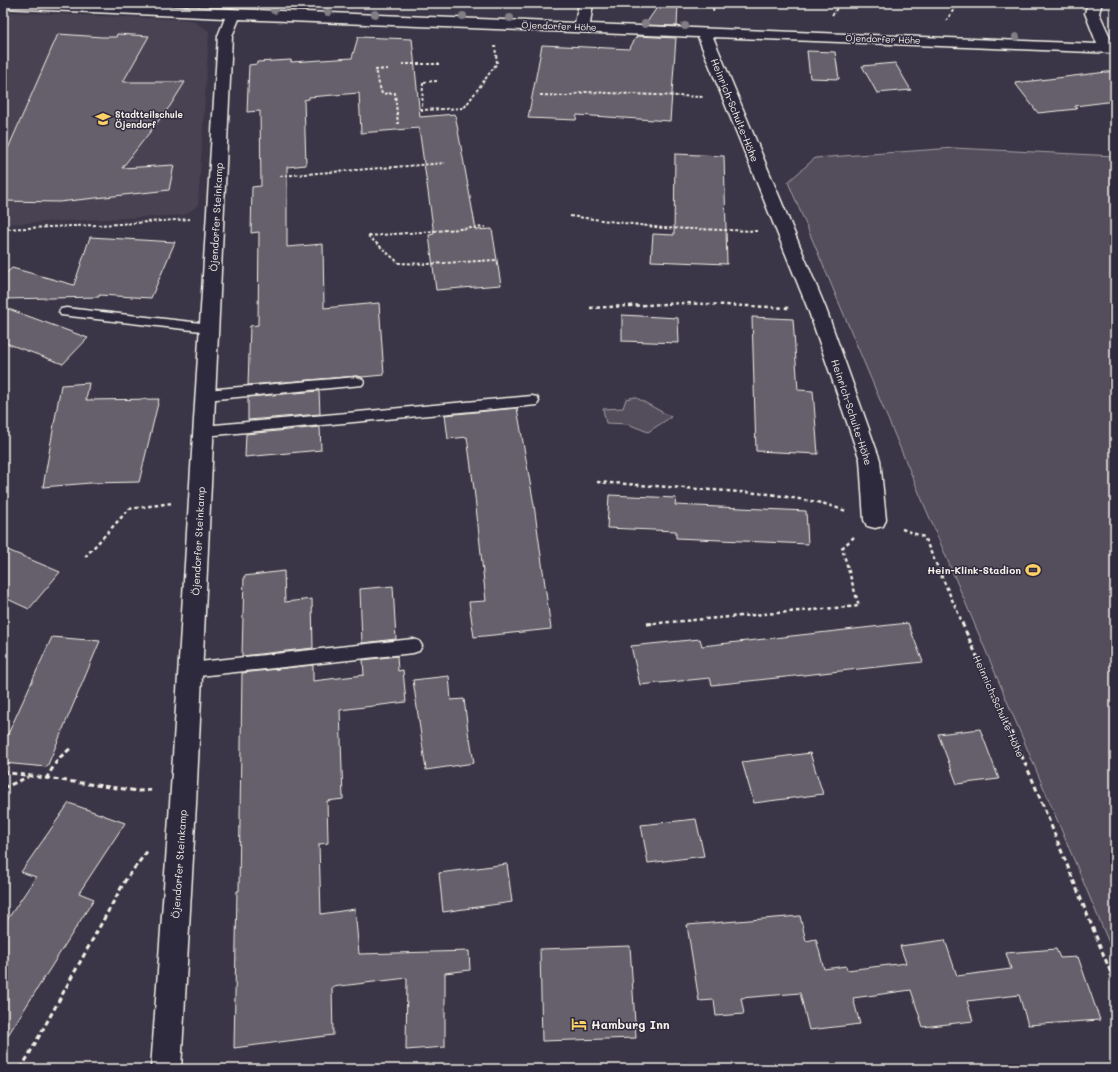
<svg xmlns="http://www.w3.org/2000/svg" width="1118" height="1072" viewBox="0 0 1118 1072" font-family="Mali,sans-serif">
	<rect width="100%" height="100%" fill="#3b3647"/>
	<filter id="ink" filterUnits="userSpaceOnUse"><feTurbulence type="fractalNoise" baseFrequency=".025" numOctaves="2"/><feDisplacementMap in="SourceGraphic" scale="8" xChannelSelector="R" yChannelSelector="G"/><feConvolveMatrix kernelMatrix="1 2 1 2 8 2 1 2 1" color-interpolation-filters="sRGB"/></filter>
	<g filter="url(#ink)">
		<polygon fill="#484352" points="3,12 191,20 209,31 198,206 184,215 3,224"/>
		<g fill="#534e5c" stroke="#a4a0a2">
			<polygon points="954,148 1115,156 1115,957 788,182 815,158"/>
			<polygon points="635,397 671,417 648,432 628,424 606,423 603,409 623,408 626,399"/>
		</g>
		<g fill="#65616c" stroke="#f4f1e8">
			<polygon points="660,3 678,3 677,26 645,25"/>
			<polygon points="58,34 102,37 116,37 117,34 149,36 123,82 185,82 170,106 122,168 174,165 169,190 59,202 3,201 3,160"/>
			<polygon points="637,36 676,38 670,121 577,115 576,120 528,118 542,45 630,49 631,46"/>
			<polygon points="358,37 412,39 420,117 455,114 476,230 492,229 501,285 436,290 429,235 434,234 419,128 361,133 359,93 309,97 309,99 304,100 306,165 287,167 287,247 323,244 324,308 379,303 384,375 362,377 357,376 248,385 250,326 258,325 259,232 251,233 252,187 261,186 260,111 247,112 249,65 257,64 257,62 291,60 291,62 352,58"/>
			<polygon points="807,51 835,52 839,79 810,78"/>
			<polygon points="895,63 911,90 877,93 862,66"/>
			<polygon points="1115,71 1115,101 1075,106 1077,109 1038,113 1015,83"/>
			<polygon points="675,154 724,156 727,264 651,261 653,234 674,235"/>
			<polygon points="90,237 175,242 151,298 99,295 99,297 3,299 3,276 12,268 74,285"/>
			<polygon points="3,307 88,338 63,364 3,342"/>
			<polygon points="622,315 678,318 679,343 622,341"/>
			<polygon points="752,317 793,319 798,390 813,391 818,454 756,451"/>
			<polygon points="89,383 86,400 159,399 139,482 90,483 43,487 61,385"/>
			<polygon points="319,391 320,414 248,420 248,397"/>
			<polygon points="517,408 534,505 551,629 474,637 469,602 486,601 475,497 467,437 448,439 445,415"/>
			<polygon points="320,427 321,450 245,457 246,434"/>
			<polygon points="609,495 676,498 675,505 806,511 808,544 676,538 676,531 607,528"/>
			<polygon points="3,548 60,572 29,609 3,597"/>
			<polygon points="284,571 285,602 312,599 313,648 242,656 244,576"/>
			<polygon points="393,586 396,639 362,643 360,589"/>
			<polygon points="908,623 923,662 712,685 710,678 640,685 631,646 700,639 702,646"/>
			<polygon points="52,637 100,641 47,767 3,763 3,745"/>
			<polygon points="397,656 398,671 403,670 406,702 340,710 343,799 327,801 328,843 319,844 321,914 355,909 359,954 469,951 470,970 445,973 445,1047 406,1050 407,978 332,987 333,1035 234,1048 237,891 239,891 242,673 313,665 313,681 364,675 363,660"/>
			<polygon points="449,676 451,700 464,699 469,739 470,738 474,763 426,770 413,680"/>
			<polygon points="980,729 999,779 957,784 938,734"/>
			<polygon points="810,753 823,794 754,803 742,762"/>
			<polygon points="69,803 125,823 79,893 94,899 3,1043 3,926 36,877 21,872"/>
			<polygon points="696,819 704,856 648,863 641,825"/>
			<polygon points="507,864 512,902 443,912 439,873"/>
			<polygon points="800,916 806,941 816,939 824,969 846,966 847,970 906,963 900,946 945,940 957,976 1011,969 1006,953 1056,949 1060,958 1078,957 1100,1020 1028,1025 1019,995 967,1001 973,1021 923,1027 911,990 853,998 860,1024 809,1030 800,993 741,998 744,1014 716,1016 714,1000 699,1001 687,925"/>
			<polygon points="630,946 636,1038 542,1041 540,949"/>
		</g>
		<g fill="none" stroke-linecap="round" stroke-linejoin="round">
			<g stroke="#f4f1e8" stroke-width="3">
				<g id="lane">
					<polygon points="66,308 210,324 215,325 217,328 215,331 210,332 61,315 59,312 61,309"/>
					<polygon points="357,377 362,379 364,382 362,385 206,400 201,399 199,395 201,391 206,390"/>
					<polygon points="532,396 537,397 539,401 537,405 204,436 199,435 197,431 199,427 204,426"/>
					<polygon points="413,639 419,641 422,646 419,651 413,653 190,677 184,675 181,670 184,665 190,663"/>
				</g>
			</g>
			<g stroke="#f4f1e8" stroke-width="3">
				<polygon id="street" points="3,3 79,3 575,23 579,3 593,3 590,24 1097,44 1085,13 1088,3 1102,3 1099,13 1113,44 1115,45 1115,53 713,37 826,309 880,460 886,520 883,526 875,528 867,526 864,520 860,460 808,309 698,37 239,19 232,36 196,804 181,1069 151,1069 170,804 218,36 225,18 3,8"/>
			</g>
			<g stroke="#f4f1e8" stroke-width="2" stroke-dasharray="3 2" stroke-linecap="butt">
				<polyline points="714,11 713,9 716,3"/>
				<polyline points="832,15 841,3"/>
				<polyline points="946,21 958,3"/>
				<polyline points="402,64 439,64"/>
				<polyline points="388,69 375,70 382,94 395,93 398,124"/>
				<polyline points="437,81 423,82 422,110 464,108 497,63 495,46"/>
				<polyline points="540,95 567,96 585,92 703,97"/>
				<polyline points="280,176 445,163"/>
				<polyline points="570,216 663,228 757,231"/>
				<polyline points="3,229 120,224 190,219"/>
				<polyline points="368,236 399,263 428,264 496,260"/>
				<polyline points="369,236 486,227"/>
			</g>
			<g stroke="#f4f1e8" stroke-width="2.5" stroke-dasharray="3.5 3" stroke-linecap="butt">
				<polyline points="590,308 684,303 789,308"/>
				<polyline points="597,482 770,494 822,503 846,511"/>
				<polyline points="902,529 924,537 963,624"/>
				<polyline points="85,557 129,509 172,503"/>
				<polyline points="647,624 859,606 842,548 854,537"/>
			</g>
			<g stroke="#f4f1e8" stroke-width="3" stroke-dasharray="5 3.5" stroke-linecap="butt">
				<polyline points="962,623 1033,781 1115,983"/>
				<polyline points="647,624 657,623"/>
				<polyline points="3,772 138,791 153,790"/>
				<polyline points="46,779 58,759 72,747"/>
				<polyline points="3,788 28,777"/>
				<polyline points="21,1069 126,879 149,849"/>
			</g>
			<use href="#lane" fill="#2f2a3d" fill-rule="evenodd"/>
			<use href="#street" fill="#2f2a3d" fill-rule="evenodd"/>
		</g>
		<g fill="#827e85">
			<circle cx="274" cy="10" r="4"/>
			<circle cx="328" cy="12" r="4"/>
			<circle cx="375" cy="14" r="4"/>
			<circle cx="463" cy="16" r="4"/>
			<circle cx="510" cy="18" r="4"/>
			<circle cx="645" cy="24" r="4"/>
			<circle cx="685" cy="26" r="4"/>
			<circle cx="1016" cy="37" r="4"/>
		</g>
	</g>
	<defs>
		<g id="school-bare" transform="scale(1.2)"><path d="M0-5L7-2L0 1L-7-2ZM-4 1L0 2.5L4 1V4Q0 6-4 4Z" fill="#ffd166" stroke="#2f2a3d" stroke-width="2.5" paint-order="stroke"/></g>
		<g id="stadium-bare" transform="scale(1.2)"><path d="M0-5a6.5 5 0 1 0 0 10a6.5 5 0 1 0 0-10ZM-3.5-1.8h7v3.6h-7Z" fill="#ffd166" stroke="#2f2a3d" stroke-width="2.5" paint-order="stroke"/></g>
		<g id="hotel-bare" transform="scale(1.2)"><path d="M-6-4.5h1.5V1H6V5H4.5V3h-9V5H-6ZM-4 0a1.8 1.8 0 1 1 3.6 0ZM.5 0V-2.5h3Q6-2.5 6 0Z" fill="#ffd166" stroke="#2f2a3d" stroke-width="2.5" paint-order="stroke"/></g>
	</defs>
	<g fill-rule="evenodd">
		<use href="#school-bare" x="103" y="119"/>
		<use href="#stadium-bare" x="1033" y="570"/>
		<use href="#hotel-bare" x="579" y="1024"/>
	</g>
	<g text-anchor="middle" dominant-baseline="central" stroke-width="3" stroke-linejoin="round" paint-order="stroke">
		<g font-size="9" fill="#f4f1e8" stroke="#2f2a3d">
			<text transform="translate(559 26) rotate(2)">Öjendorfer Höhe</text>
			<text transform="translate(883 39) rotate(2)">Öjendorfer Höhe</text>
		</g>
		<g font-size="9" font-weight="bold" fill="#f4f1e8" stroke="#2f2a3d" text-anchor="start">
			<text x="115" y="114">Stadtteilschule<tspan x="115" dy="10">Öjendorf</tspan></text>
		</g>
		<g font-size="10" fill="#f4f1e8" stroke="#2f2a3d">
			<text transform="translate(735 110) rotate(68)">Heinrich-Schulte-Höhe</text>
			<text transform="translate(216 217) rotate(-87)">Öjendorfer Steinkamp</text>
			<text transform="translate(852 412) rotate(72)">Heinrich-Schulte-Höhe</text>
			<text transform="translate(198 541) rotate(-87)">Öjendorfer Steinkamp</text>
			<text transform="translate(999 706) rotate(66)">Heinrich-Schulte-Höhe</text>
			<text transform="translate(179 864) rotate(-86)">Öjendorfer Steinkamp</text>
		</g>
		<g font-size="10" font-weight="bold" fill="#f4f1e8" stroke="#2f2a3d" text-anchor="end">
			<text x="1021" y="570">Hein-Klink-Stadion</text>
		</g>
		<g font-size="12" font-weight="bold" fill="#f4f1e8" stroke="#2f2a3d" text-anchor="start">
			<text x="591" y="1024">Hamburg Inn</text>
		</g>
	</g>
	<rect width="1118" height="1072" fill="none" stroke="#2f2a3d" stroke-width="16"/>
	<rect x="8" y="8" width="1102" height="1056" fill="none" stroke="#f4f1e8" stroke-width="1.5" filter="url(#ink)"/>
</svg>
